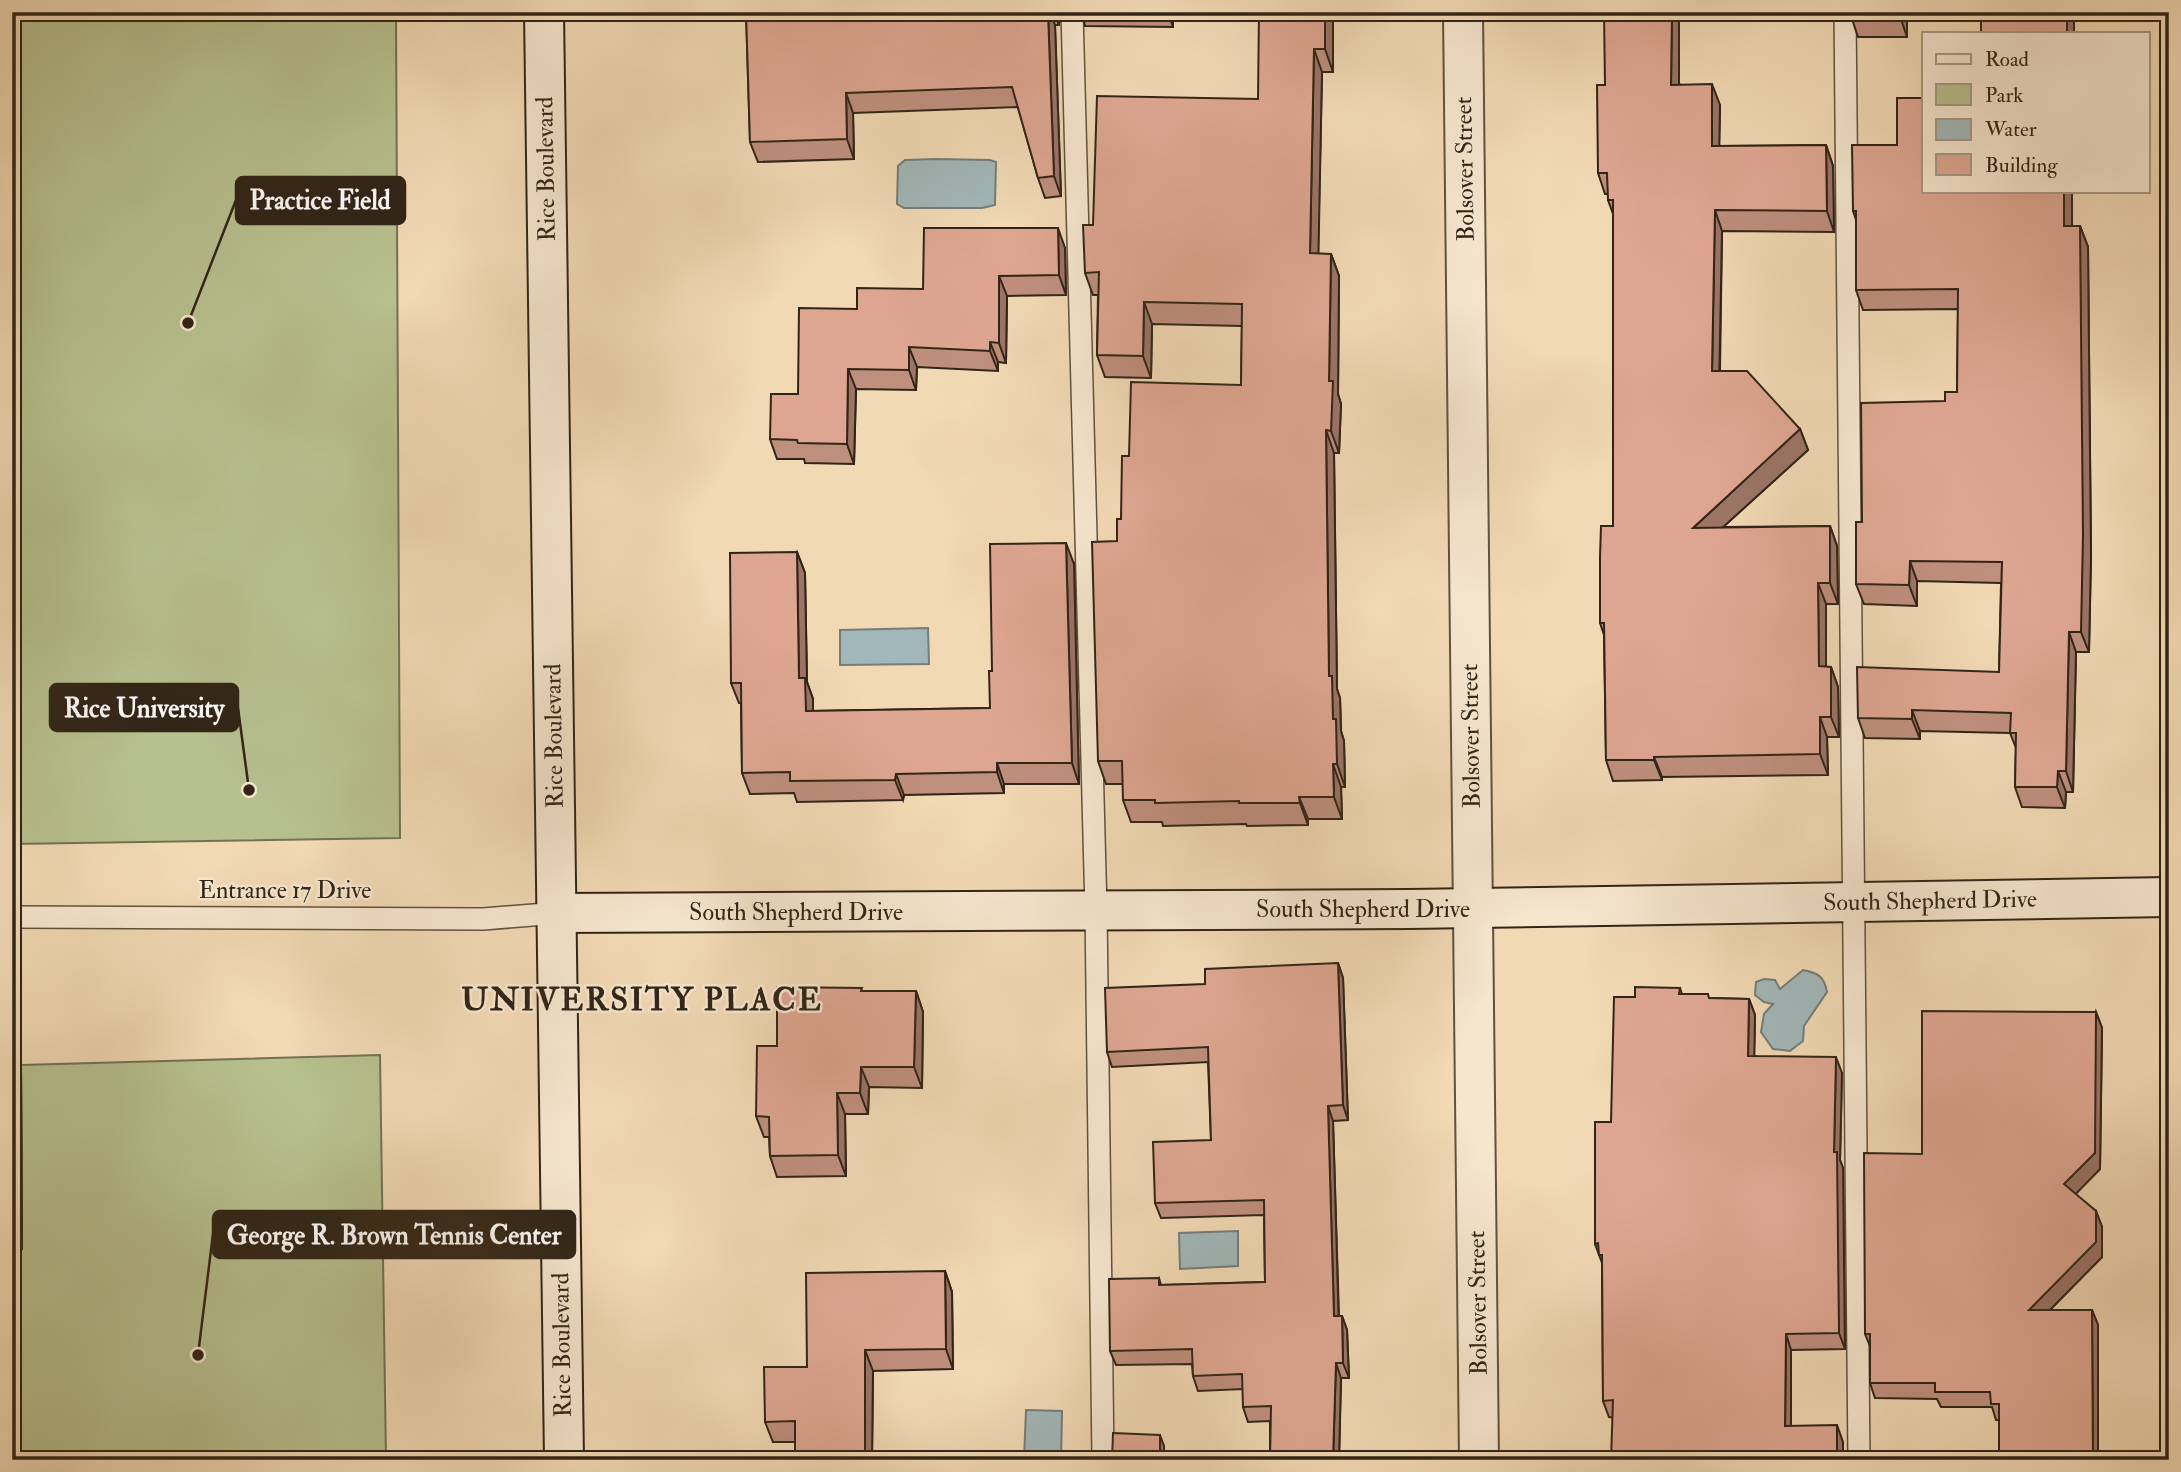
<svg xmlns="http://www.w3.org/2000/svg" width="2181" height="1472" viewBox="0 0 2181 1472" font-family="'IM FELL Double Pica',serif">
	<rect width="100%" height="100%" fill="#f1d9b4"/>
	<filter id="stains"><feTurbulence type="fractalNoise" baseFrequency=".00286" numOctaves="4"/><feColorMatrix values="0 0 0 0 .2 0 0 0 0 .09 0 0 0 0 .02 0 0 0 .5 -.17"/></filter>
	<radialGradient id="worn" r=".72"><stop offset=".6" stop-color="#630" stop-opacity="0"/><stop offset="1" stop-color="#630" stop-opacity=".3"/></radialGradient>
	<g fill="#b7c08f" stroke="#747253" stroke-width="2">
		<polygon points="12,12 396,12 400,838 12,844"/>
		<polygon points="380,1055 386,1460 12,1460 12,1249 22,1249 21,1065"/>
	</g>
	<g fill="#a1b7b9" stroke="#747d78" stroke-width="2">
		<polygon points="936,159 990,160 996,162 995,205 982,208 904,208 897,204 898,166 905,160"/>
		<polygon points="928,628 929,664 840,665 840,630"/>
		<path d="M1803 970C1818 973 1824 976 1827 992L1804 1026 1803 1041 1790 1051 1773 1049 1761 1032 1764 1014 1773 1004 1764 1002 1755 995 1756 982 1764 979 1775 980 1780 989Z"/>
		<polygon points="1238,1231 1238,1266 1180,1269 1179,1233"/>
		<polygon points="1026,1410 1062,1411 1061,1460 1024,1460"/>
	</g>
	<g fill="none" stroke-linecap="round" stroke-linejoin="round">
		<g stroke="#61523e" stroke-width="24">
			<g id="lane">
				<polyline points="1072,12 1096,910 1103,1460"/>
				<polyline points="1845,12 1859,1460"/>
				<polyline points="12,917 483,919 558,913"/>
			</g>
		</g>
		<g stroke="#61523e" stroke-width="42">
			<polyline id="street" points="1463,12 1479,1460"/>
		</g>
		<g stroke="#312517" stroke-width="42">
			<g id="secondary">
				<polyline points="544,12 564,1460"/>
				<polyline points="558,913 1409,909 2169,897"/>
			</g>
		</g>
		<use href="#lane" stroke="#f6e6ce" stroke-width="21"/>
		<use href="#street" stroke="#f6e6ce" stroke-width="38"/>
		<use href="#secondary" stroke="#f6e6ce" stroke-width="38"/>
	</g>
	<g fill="#bf8f7d" stroke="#312517" stroke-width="2">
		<polygon points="746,12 1060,12 1059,25 1055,25 1061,196 1045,198 1038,178 1018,107 853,113 854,159 758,162 750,142"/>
		<polygon points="1081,12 1173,12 1173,27 1085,26"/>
		<polygon points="1333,12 1333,72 1322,72 1318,254 1331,254 1339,276 1338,394 1341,404 1339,453 1334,453 1337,689 1340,698 1341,731 1344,741 1345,787 1341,787 1342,819 1308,819 1308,825 1247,826 1246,824 1163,826 1162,822 1131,822 1123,800 1123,784 1106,784 1098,761 1117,541 1121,519 1129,456 1241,385 1242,326 1152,324 1151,378 1105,377 1097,355 1098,295 1093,295 1085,273 1093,225 1258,99"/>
		<polygon points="1679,12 1679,84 1720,105 1719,146 1826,145 1833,166 1834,232 1722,231 1720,371 1800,429 1808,450 1723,527 1830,526 1837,546 1838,604 1826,604 1826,667 1831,667 1838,687 1839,737 1827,737 1828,775 1662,777 1662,780 1613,781 1606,760 1604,635 1600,623 1613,526 1613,214 1608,200 1608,194 1605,194 1598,173 1605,85"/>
		<polygon points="1907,12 1907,37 1858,37 1851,16"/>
		<polygon points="1897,145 2072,226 2080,226 2088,247 2091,556 2089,652 2076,652 2073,792 2066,792 2065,808 2022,807 2015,787 2016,748 2010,733 1920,731 1920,739 1865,738 1858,718 1999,672 2001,583 1917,581 1917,606 1864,604 1856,584 1862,522 1945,401 1957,392 1958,309 1863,310 1856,290 1856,220 1853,211"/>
		<polygon points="1065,248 1066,295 1007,296 1006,363 998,362 998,371 917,367 916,390 856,389 854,464 805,463 804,459 777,459 770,439 798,394 857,309"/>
		<polygon points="797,552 805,573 807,682 813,699 813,711 990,708 992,671 1074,564 1079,784 1004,784 1004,793 904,795 903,800 797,802 794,793 750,794 742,773 741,703 739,703 731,683"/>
		<polygon points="1338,963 1343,978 1348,1120 1333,1121 1339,1316 1342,1316 1347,1330 1349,1378 1341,1378 1339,1460 1270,1460 1270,1421 1248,1422 1243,1407 1243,1389 1198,1391 1193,1376 1192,1364 1116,1365 1110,1351 1159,1278 1161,1285 1265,1282 1264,1215 1161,1218 1155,1203 1211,1140 1208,1062 1112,1067 1107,1052 1205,984"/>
		<polygon points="1680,988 1682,994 1710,998 1749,999 1755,1015 1754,1056 1842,1073 1840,1160 1843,1168 1845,1349 1791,1350 1791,1426 1843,1442 1609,1417 1603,1401 1602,1263 1595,1244 1635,997"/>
		<polygon points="863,991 916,991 923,1012 922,1088 869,1087 868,1114 845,1114 846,1176 777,1177 770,1156 769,1137 764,1137 756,1116 777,1046"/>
		<polygon points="2096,1012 2102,1028 2100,1169 2075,1194 2096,1211 2102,1227 2102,1257 2050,1310 2092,1310 2098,1325 1999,1420 1996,1420 1992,1407 1941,1407 1937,1399 1875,1398 1870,1383 1870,1346 1865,1334 1922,1154"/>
		<polygon points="12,1054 21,1065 22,1249 12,1249"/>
		<polygon points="945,1271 952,1292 953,1369 873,1371 872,1460 797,1460 795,1453 795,1442 773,1442 765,1422 807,1367"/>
	</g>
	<g fill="#9b7466" stroke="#312517" stroke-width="2">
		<polygon points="1048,12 1050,12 1055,25 1061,196 1054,176"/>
		<polygon points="1054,12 1060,12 1059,25"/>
		<polygon points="1168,12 1173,12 1173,27"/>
		<polygon points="1325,12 1333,12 1333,72 1325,49"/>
		<polygon points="1672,12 1679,12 1679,105 1671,85"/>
		<polygon points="1900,12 1907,12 1907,37 1900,16"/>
		<rect x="2067" y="12" width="7" height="21"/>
		<polygon points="1314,49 1322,72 1318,276 1310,253"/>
		<polygon points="1712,84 1720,105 1719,166 1712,146"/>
		<polygon points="846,93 853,113 854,159 847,139"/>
		<polygon points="1826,145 1833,166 1834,232 1827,211"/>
		<polygon points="2064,191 2072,191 2072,247 2064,226"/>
		<polygon points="1715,210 1722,231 1719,392 1712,371"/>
		<polygon points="2080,226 2088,247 2091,556 2089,652 2081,632"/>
		<polygon points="1058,228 1065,248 1066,295 1059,275"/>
		<polygon points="1331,254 1339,276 1338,394 1341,404 1339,453 1331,431 1329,381"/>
		<polygon points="999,276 1007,296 1006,363 999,343"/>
		<polygon points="1144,302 1152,324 1151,378 1143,356"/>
		<polygon points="990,342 998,362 998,371 990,351"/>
		<polygon points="909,347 917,367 916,390 909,370"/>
		<polygon points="848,369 856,389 854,464 847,444"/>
		<polygon points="1800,429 1808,450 1700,548 1693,528"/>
		<polygon points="1326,430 1334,453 1337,689 1340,698 1341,731 1344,741 1345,787 1337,764 1329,676"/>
		<polygon points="1830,526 1837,546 1838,604 1830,583"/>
		<polygon points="1066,543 1074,564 1079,784 1072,763"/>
		<polygon points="797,552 805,573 807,682 813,699 813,732 806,711 799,678"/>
		<polygon points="1910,561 1917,581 1917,606 1909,585"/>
		<polygon points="1818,583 1826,604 1826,687 1819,666"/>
		<polygon points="2069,632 2076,652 2073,792 2066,771"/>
		<polygon points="1831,667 1838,687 1839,737 1831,717"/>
		<polygon points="1912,710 1920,731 1920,739 1912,719"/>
		<polygon points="1820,717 1827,737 1828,775 1820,754"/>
		<polygon points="1654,757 1662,777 1662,780 1654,760"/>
		<polygon points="997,763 1004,784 1004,793 997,772"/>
		<polygon points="1333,764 1341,787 1342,819 1334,797"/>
		<polygon points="2058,771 2066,792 2065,808 2057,787"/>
		<polygon points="896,774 904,795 903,800 895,780"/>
		<polygon points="1299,797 1308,819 1308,825 1300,803"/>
		<polygon points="1338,963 1343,978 1348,1120 1343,1105"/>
		<polygon points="916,991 923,1012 922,1088 914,1067"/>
		<polygon points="1749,999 1755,1015 1754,1072 1748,1056"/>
		<polygon points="2096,1012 2102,1028 2100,1169 2070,1200 2064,1184"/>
		<polygon points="17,1054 21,1065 22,1249 18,1239"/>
		<polygon points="1836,1057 1842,1073 1840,1160 1843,1168 1845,1349 1839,1333 1834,1152"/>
		<polygon points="861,1067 869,1087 868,1114 860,1093"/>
		<polygon points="837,1093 845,1114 846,1176 838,1155"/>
		<polygon points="1328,1106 1333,1121 1339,1331 1334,1316"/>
		<polygon points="2096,1211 2102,1227 2102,1257 2035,1325 2029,1310"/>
		<polygon points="945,1271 952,1292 953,1369 946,1349"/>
		<polygon points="2092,1310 2098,1325 2098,1460 2093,1460"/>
		<polygon points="1342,1316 1347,1330 1349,1378 1343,1363"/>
		<polygon points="1786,1334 1791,1350 1791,1442 1785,1426"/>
		<polygon points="865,1350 873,1371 872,1460 868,1460 865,1451"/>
		<polygon points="1336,1363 1341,1378 1339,1460 1333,1460"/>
		<polygon points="1837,1425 1843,1442 1843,1460 1837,1460"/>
		<polygon points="1160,1435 1164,1446 1164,1460 1160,1460"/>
	</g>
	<g fill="#dea691" stroke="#312517" stroke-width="2">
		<polygon points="746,12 1048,12 1054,176 1038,178 1012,87 846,93 847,139 750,142"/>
		<polygon points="1259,12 1325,12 1325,49 1314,49 1310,253 1331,254 1329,381 1333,381 1331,431 1326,430 1329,676 1332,676 1333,719 1336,719 1337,764 1333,764 1334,797 1299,797 1300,803 1239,803 1239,801 1155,803 1155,800 1123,800 1122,761 1098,761 1092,542 1117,541 1117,519 1121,519 1122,456 1129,456 1131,382 1241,385 1242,304 1144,302 1143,356 1097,355 1099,272 1085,273 1083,225 1093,225 1097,96 1258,99"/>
		<polygon points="1604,12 1672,12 1671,85 1712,84 1712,146 1826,145 1827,211 1715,210 1712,371 1747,371 1800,429 1693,528 1830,526 1830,583 1818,583 1819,666 1831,667 1831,717 1820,717 1820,754 1654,757 1654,760 1606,760 1604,623 1600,623 1600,557 1601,526 1613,526 1613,200 1608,200 1607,173 1598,173 1597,85 1605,85"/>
		<rect x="1851" y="12" width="49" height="4"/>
		<rect x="1981" y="12" width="86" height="21"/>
		<polygon points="1897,98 1924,98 1924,191 2064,191 2064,226 2080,226 2083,535 2081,632 2069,632 2066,771 2058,771 2057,787 2015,787 2016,733 2010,733 2011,713 1912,710 1912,719 1858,718 1857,667 1999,672 2002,562 1910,561 1909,585 1856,584 1856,522 1862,522 1861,403 1945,401 1945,392 1957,392 1958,289 1856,290 1856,211 1853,211 1852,145 1897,145"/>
		<polygon points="924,228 1058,228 1059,275 999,276 999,343 990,342 990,351 909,347 909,370 848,369 847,444 798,443 797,440 770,439 771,394 798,394 799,308 857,309 857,288 923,289"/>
		<polygon points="1066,543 1072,763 997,763 997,772 896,774 895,780 790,781 790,772 742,773 741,683 731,683 730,553 797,552 799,678 805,678 806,711 990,708 989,671 992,671 990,544"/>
		<polygon points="1338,963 1343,1105 1328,1106 1334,1316 1342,1316 1343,1363 1336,1363 1333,1460 1270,1460 1271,1406 1243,1407 1242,1374 1193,1376 1192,1349 1110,1351 1109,1279 1159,1278 1159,1285 1265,1282 1264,1200 1155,1203 1153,1142 1211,1140 1208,1047 1107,1052 1105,988 1205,984 1205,969"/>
		<polygon points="777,987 862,988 861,991 916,991 914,1067 861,1067 860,1093 837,1093 838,1155 770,1156 769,1117 756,1116 757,1046 777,1046"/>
		<polygon points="1635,987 1680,988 1679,994 1708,994 1709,998 1749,999 1748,1056 1836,1057 1834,1152 1837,1152 1839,1333 1786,1334 1785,1426 1837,1425 1837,1460 1611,1460 1613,1400 1603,1401 1602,1255 1599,1255 1598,1243 1595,1244 1595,1122 1611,1122 1614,997 1635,997"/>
		<polygon points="1922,1011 2096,1012 2095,1153 2064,1184 2096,1211 2096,1242 2029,1310 2092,1310 2093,1460 1999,1460 1999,1404 1991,1404 1990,1392 1935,1392 1935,1383 1870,1383 1870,1334 1865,1334 1864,1153 1922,1154"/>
		<polygon points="12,1054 17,1054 18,1239 12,1239"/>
		<polygon points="945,1271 946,1349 865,1350 865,1451 795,1453 795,1421 765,1422 764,1367 807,1367 806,1273"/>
		<polygon points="1113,1433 1160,1435 1160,1460 1112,1460"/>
	</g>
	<g text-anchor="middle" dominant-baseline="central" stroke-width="5" stroke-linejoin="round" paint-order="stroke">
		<g font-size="24" fill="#312517" stroke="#f6e6ce">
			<text transform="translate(546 169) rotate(-91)">Rice Boulevard</text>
			<text transform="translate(1465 169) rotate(-91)">Bolsover Street</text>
			<text transform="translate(554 736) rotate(-91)">Rice Boulevard</text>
			<text transform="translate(1471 736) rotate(-91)">Bolsover Street</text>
			<text x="285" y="890">Entrance 17 Drive</text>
			<text transform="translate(1930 901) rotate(-1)">South Shepherd Drive</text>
			<text x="1363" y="909">South Shepherd Drive</text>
			<text x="796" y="912">South Shepherd Drive</text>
			<text transform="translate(1478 1303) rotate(-91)">Bolsover Street</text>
			<text transform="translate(562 1345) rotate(-91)">Rice Boulevard</text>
		</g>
		<g font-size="32" font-weight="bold" letter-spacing="2" fill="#312517" stroke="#f6e6ce">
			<text x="642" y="1000">UNIVERSITY PLACE</text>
		</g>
	</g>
	<path fill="none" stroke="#312517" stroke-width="2.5" d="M188 323L236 200M249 790L238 708M198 1355L213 1234"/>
	<g fill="#312517" stroke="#f6e6ce" stroke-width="2.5">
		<circle cx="188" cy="323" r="7"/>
		<circle cx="249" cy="790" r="7"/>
		<circle cx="198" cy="1355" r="7"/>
	</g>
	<g fill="#312517" stroke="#312517" stroke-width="2.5">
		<rect x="236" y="177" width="169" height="47" rx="7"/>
		<rect x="50" y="684" width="188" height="47" rx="7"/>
		<rect x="213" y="1211" width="362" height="47" rx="7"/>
	</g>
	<g font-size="26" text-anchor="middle" font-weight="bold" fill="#fff">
		<text x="320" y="209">Practice Field</text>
		<text x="144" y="717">Rice University</text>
		<text x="394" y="1244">George R. Brown Tennis Center</text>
	</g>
	<rect width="2181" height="1472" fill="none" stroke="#f1d9b4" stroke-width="42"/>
	<rect x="14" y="14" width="2153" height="1444" fill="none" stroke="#312517" stroke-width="3.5"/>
	<rect x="21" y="21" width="2139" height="1430" fill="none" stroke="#312517" stroke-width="2"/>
	<rect x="1922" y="32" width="228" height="161" fill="#f6e6ce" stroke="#a79985" stroke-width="2"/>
	<rect x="1936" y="54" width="35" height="10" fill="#f6e6ce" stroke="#a79985" stroke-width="2"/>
	<text x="1985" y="66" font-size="21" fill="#312517">Road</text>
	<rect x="1936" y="84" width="35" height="21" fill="#b7c08f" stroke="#a79985" stroke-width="2"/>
	<text x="1985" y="102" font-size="21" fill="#312517">Park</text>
	<rect x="1936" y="119" width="35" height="21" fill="#a1b7b9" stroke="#a79985" stroke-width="2"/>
	<text x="1985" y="136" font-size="21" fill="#312517">Water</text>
	<rect x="1936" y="154" width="35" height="21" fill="#dea691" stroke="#a79985" stroke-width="2"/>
	<text x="1985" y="172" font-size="21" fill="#312517">Building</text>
	<rect width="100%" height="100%" filter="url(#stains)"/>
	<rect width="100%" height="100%" fill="url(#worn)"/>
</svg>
